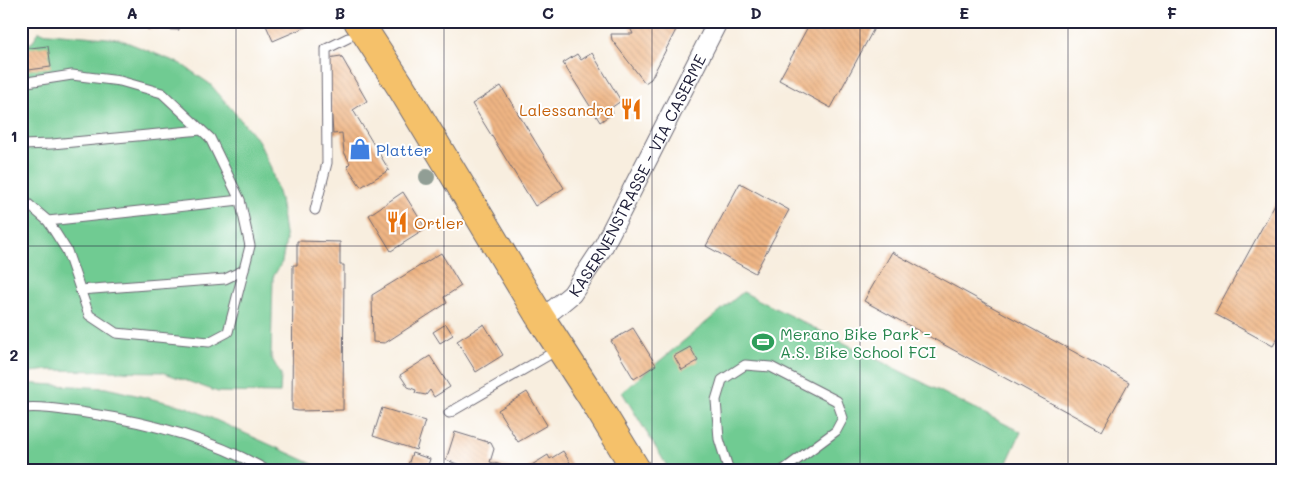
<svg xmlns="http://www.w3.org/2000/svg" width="1303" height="492" viewBox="0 0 1303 492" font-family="Mali,sans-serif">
	<defs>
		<pattern id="building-back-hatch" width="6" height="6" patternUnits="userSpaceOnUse" patternTransform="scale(1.25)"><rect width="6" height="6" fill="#efb584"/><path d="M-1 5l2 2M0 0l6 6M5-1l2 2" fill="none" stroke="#cd9b73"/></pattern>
	</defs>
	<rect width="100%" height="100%" fill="#fff"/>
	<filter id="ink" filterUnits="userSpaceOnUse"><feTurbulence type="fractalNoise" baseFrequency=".02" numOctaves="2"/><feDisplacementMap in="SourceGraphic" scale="10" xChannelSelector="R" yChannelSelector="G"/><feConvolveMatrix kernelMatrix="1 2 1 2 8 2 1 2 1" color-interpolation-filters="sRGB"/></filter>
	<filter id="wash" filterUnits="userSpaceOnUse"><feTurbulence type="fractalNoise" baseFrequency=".0096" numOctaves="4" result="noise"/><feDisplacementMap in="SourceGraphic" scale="20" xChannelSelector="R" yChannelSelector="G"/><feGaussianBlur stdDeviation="1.12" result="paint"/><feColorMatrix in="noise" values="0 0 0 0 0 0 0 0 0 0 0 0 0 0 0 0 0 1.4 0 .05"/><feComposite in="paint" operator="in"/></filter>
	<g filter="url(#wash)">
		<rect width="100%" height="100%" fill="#f8eedf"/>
		<g fill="#70cb92" stroke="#497666">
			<polygon points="38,32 119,39 181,64 210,84 258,140 270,166 280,199 286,240 282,262 273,277 271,357 281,375 280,393 218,392 162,372 50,370 21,373 21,44 32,43"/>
			<polygon points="743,292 1021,432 1003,471 670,471 622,392"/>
			<polygon points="21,383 106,388 187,407 328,471 21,471"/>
		</g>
		<g id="blocks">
			<g fill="url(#building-back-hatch)">
				<polygon points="148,21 179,21 179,30 147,29"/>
				<polygon points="264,21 306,21 308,26 273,41"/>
				<polygon points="627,21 680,22 651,79 645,83 612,40 611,34 633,34"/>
				<polygon points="811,21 878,21 831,108 779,80"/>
				<polygon points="48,46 51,67 21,71 21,49"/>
				<polygon points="592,53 621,101 611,108 613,113 600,122 563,63 577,54 581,60"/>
				<polygon points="341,56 367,101 353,110 389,170 361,187 347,166 350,163 344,152 342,133 333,134 328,58"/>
				<polygon points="501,86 564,188 535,206 472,104"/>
				<polygon points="740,183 789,210 755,273 706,246"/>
				<polygon points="1282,191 1282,330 1273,346 1215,314"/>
				<polygon points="403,192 426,229 391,251 369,215"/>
				<polygon points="297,241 340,242 340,265 344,265 343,410 298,411 292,410 293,265 297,265"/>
				<polygon points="892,252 1129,382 1102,431 864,301"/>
				<polygon points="441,253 461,286 444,297 447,303 385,343 373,342 372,295"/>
				<polygon points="446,324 453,335 440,343 433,332"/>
				<polygon points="484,324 503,355 476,372 457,341"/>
				<polygon points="633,328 656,365 634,379 611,341"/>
				<polygon points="690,347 698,361 682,370 674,356"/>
				<polygon points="430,356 450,387 434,397 430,390 426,395 415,393 416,390 408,387 400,375"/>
				<polygon points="527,392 547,425 518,442 498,410"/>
				<polygon points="382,408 425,421 416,450 373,436"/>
				<polygon points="455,432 491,443 494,449 490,462 514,468 513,471 462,471 463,466 446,460"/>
				<polygon points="563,451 575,471 530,471 527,468 548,455 550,459"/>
				<polygon points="412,453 430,459 426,471 415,471 407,468"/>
			</g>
		</g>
	</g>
	<g filter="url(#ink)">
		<use href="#blocks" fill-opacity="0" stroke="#6d6974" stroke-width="1"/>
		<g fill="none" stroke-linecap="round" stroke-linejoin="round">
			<g stroke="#6d6974" stroke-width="11">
				<g id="lane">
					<polyline points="21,83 72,75 120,81 162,93 210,138 240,200 250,246 228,332 209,342 116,333 89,315 67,251 48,221 21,198"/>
					<polyline points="21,145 52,144 201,130"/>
					<polyline points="315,210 327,163 326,49 348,38"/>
					<polyline points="48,221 240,200"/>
					<polyline points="80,290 225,279 244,270"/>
					<path d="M21 408C43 406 64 410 86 413 148 422 213 439 268 471"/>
					<polyline points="449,413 559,349"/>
					<polyline points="729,471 719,439 716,400 722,380 745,365 771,367 837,401 843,418 836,431 782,471"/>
				</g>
			</g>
			<g stroke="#6d6974" stroke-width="21">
				<g id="street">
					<path id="s1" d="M540 317 554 309 572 294 603 247 718 21"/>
				</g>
			</g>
			<g stroke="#6d6974" stroke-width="30">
				<polyline id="primary" points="358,21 401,87 540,317 590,394 637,471"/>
			</g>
			<use href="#lane" stroke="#fff" stroke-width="9"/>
			<use href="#street" stroke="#fff" stroke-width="19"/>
			<use href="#primary" stroke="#f5c16b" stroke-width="28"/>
		</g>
		<circle fill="#919e95" cx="427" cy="177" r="8"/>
	</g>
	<path fill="none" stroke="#22223b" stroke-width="1" stroke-opacity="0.55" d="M236 21V471M444 21V471M652 21V471M860 21V471M1068 21V471M21 246H1282"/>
	<defs>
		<g id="restaurant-bare" transform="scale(1.725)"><path d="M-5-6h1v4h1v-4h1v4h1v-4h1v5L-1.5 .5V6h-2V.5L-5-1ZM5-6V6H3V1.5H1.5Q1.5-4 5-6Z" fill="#e8710a" stroke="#fff" stroke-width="2.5" paint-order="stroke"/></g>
		<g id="shop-bare" transform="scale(1.725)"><path d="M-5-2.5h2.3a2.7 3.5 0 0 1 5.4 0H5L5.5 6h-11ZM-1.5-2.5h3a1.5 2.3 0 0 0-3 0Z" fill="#3f7fe0" stroke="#fff" stroke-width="2.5" paint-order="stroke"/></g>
		<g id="stadium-bare" transform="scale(1.725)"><path d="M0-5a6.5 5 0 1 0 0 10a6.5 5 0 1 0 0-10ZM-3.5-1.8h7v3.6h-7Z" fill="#2e9e5b" stroke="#fff" stroke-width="2.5" paint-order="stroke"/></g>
	</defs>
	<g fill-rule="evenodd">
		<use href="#restaurant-bare" x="631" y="109"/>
		<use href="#shop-bare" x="360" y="149"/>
		<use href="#restaurant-bare" x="397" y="222"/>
		<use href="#stadium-bare" x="763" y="342"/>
	</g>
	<g text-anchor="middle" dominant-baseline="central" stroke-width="4" stroke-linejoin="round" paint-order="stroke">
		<g font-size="16" fill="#c56008" stroke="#fff" text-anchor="end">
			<text x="614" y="109">Lalessandra</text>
			<text x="414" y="222" text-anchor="start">Ortler</text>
		</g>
		<g font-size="16" fill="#366cbe" stroke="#fff" text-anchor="start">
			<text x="376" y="149">Platter</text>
		</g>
		<g font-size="16" fill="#22223b" stroke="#fff">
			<text stroke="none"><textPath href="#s1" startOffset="175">KASERNENSTRASSE - VIA CASERME</textPath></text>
		</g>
		<g font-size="16" fill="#27864d" stroke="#fff" text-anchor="start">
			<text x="780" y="333">Merano Bike Park -<tspan x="780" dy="18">A.S. Bike School FCI</tspan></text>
		</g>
	</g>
	<rect width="1303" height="492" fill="none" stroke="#fff" stroke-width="55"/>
	<rect x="28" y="28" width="1248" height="436" fill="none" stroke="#22223b" stroke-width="2"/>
	<g font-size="16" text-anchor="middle" font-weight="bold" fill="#22223b">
		<text x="132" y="19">A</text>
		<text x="340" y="19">B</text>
		<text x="548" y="19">C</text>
		<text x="756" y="19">D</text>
		<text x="964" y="19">E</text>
		<text x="1172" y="19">F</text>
		<text x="14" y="142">1</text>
		<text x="14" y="361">2</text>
	</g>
</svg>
